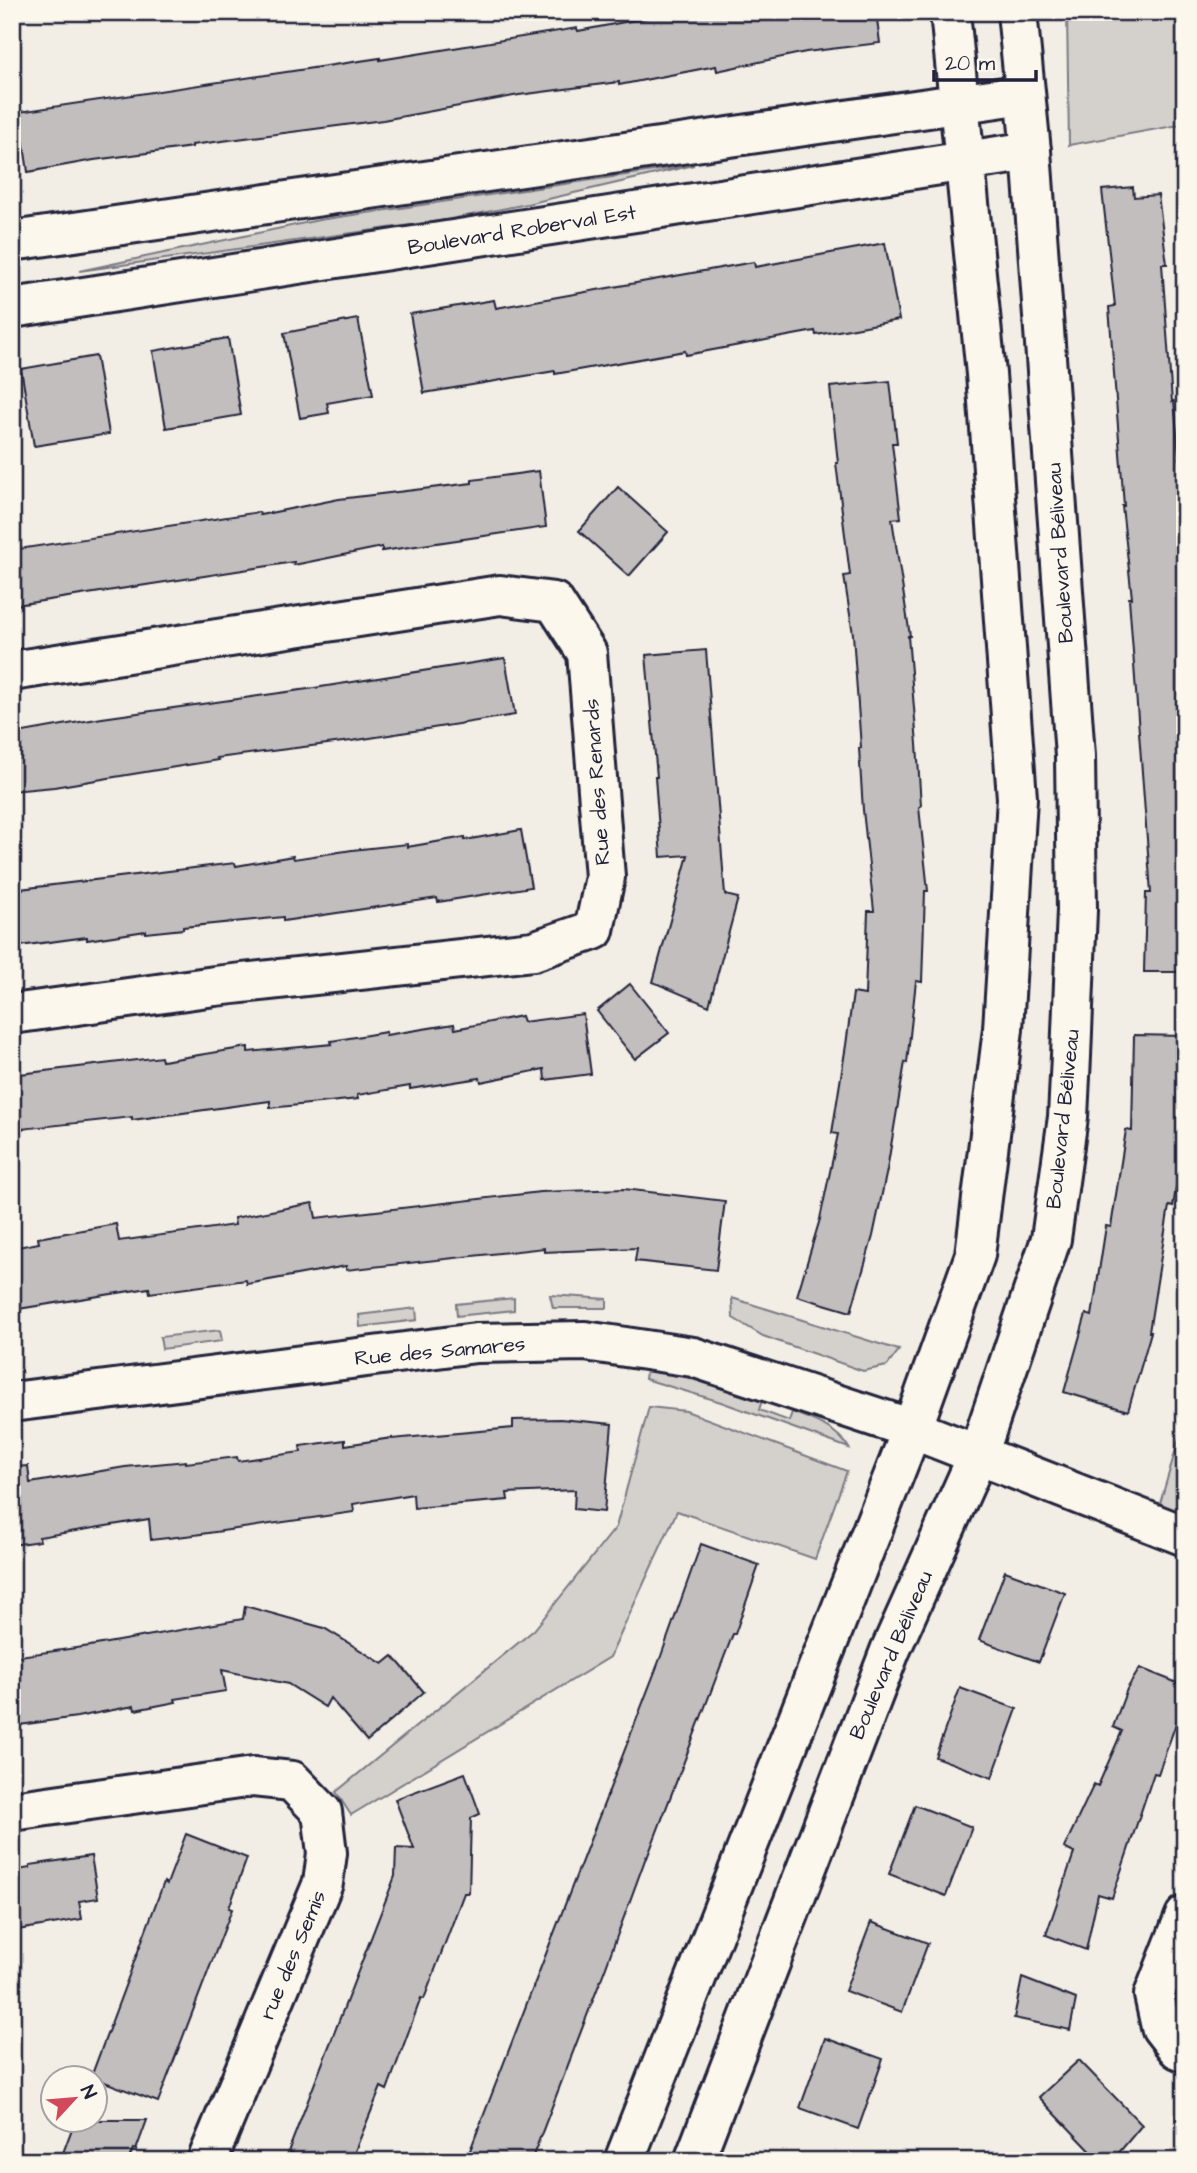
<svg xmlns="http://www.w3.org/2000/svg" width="1197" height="2173" viewBox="0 0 1197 2173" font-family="'Architects Daughter',sans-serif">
	<rect width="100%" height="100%" fill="#f2eee5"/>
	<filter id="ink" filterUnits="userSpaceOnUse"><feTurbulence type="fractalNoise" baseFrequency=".0143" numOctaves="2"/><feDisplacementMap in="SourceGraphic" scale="14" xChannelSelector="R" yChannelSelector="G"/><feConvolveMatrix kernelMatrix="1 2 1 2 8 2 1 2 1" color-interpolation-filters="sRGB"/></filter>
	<g filter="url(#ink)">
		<g fill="#d4d1cc" stroke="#7b7a84" stroke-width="2">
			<polygon points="1067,12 1185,12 1185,124 1069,145"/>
			<polygon points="694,165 527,204 446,220 79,271 319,220"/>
			<polygon points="550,1295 607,1299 607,1308 553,1308"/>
			<polygon points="514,1298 514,1310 457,1316 456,1304"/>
			<polygon points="732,1298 899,1350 887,1366 863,1371 763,1336 733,1318"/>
			<polygon points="416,1308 417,1320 360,1327 359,1315"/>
			<polygon points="220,1330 222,1341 162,1349 160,1337"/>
			<path d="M647 1364 764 1394 759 1410 789 1421 792 1412C814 1421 836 1427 849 1448L721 1402 645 1379Z"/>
			<polygon points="649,1407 686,1411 847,1471 815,1559 677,1511 610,1657 351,1815 336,1792 534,1630 616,1527"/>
			<polygon points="1185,1418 1185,1536 1154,1524"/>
		</g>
		<g fill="#c2bebe" stroke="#22223b" stroke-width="2">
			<polygon points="676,12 876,12 880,43 806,52 717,71 716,66 619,85 619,82 519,95 383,120 192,145 192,147 94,160 28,172 19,112 380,58 380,60 577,28 578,31"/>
			<polygon points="1133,187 1134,197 1158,195 1167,264 1162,264 1172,402 1174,401 1185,519 1185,972 1144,972 1146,893 1151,893 1129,598 1132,598 1122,506 1124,506 1109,307 1115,306 1102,190"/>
			<polygon points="885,243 899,320 816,335 815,331 686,355 685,351 555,374 555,371 424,393 410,314 494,300 496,308 754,262 755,267"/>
			<polygon points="358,319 373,395 327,403 329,413 300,418 284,333"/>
			<polygon points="228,338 241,415 166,428 153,351"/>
			<polygon points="96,356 109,434 34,446 21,369"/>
			<polygon points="890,381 897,443 892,443 901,518 892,519 910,636 908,636 917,744 921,806 919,807 928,891 925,891 922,982 916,981 907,1063 905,1062 887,1170 873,1236 851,1312 797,1296 820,1219 838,1134 832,1133 846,1045 853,993 865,995 868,911 874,911 863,810 859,748 861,748 853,634 844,576 850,575 836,463 838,463 830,387"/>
			<polygon points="539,471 546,527 382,551 382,547 294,565 294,562 16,605 12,580 12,550 259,512 260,515 339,499 472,483 472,480"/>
			<polygon points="618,487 668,532 629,576 579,531"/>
			<polygon points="706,650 725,895 738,898 709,1006 653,982 688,855 661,857 655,777 657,777 646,655"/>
			<polygon points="505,658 515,715 351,741 217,758 218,760 54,787 12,791 12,734 102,718 308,689"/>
			<polygon points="521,830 531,887 438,902 437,898 283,921 283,917 183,927 183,929 146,933 146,931 87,940 87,937 12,947 12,890 210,866 235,863 236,866 293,856 294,859 352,850 407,844 407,847 465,837 465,840"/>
			<polygon points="630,984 669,1033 635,1059 597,1011"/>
			<polygon points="583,1014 591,1074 545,1080 544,1069 481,1082 480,1078 410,1089 410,1086 357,1095 358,1099 270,1108 270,1101 132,1120 132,1117 12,1130 12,1075 161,1057 162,1061 248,1047 248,1052 332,1044 331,1041 386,1032 386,1035 454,1024 455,1029 521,1016 523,1022"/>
			<polygon points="1134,1035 1185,1036 1185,1132 1173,1207 1169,1206 1149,1332 1151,1332 1128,1411 1064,1392 1086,1314 1092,1316 1106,1226 1111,1227 1126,1130 1132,1131"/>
			<polygon points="624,1189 725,1201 716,1270 635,1261 637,1248 544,1252 544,1248 346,1270 346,1266 247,1284 246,1280 150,1293 149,1288 12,1310 12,1248 39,1243 38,1238 116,1224 119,1241 235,1225 234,1218 313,1203 316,1218 540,1192"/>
			<polygon points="560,1419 612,1424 604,1512 574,1509 575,1490 507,1493 508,1500 414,1508 413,1494 353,1504 354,1512 194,1535 151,1540 149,1519 39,1537 40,1541 12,1545 12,1467 28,1466 30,1483 125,1467 186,1461 186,1463 237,1457 238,1461 301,1452 300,1446 345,1440 345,1445 392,1438 392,1439 513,1428 513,1420"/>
			<polygon points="701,1544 759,1565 735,1634 733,1634 647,1858 646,1857 605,1969 531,2161 466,2161 661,1656"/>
			<polygon points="1005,1571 1065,1593 1039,1662 979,1640"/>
			<polygon points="245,1606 324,1628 383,1664 393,1656 424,1692 367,1741 330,1698 325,1707 288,1684 222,1670 226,1691 175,1699 176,1702 135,1710 134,1706 77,1717 12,1726 12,1657 90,1646 243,1619"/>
			<polygon points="1140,1668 1185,1686 1185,1698 1158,1774 1154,1773 1112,1898 1098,1894 1086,1950 1046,1935 1074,1853 1064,1848 1094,1784 1098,1786 1122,1731 1113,1727 1127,1689"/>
			<polygon points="960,1688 1017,1709 992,1778 935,1757"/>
			<polygon points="465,1773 480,1814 471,1818 469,1893 464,1893 424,1999 421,1998 387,2090 381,2087 351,2161 312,2161 288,2152 395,1876 396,1848 414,1849 395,1799"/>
			<polygon points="915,1805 972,1827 946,1896 889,1874"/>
			<polygon points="186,1834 247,1858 229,1908 232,1909 158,2102 91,2077 149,1922 164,1882 167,1884"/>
			<polygon points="91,1856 98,1898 79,1901 82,1919 12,1931 12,1871 30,1868 30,1865"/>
			<polygon points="871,1922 928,1943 902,2012 845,1991"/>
			<polygon points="1022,1978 1076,1999 1070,2030 1014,2018"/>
			<polygon points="825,2038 883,2059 858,2129 800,2108"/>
			<polygon points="1079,2060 1142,2125 1112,2161 1100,2161 1039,2097"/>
			<polygon points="65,2120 147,2120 136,2150 133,2149 128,2161 60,2161 73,2126 64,2123"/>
		</g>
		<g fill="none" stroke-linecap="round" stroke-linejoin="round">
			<g stroke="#22223b" stroke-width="44">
				<g id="minor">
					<polyline points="12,671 500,595 554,602 587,653 605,877 594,930 533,951 215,986 12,1014"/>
					<polyline points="12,1402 476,1343 585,1341 693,1357 912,1429 1185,1536"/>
					<polyline points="12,1811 253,1777 292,1781 322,1812 327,1853 323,1883 207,2161"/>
					<polyline points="1185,1916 1154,1995 1161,2027 1178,2049 1185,2052"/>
				</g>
			</g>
			<g stroke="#22223b" stroke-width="44">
				<g id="tertiary">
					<polyline points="12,241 1025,94"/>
					<polyline points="12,308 1031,151"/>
					<polyline points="624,2161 912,1429 975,1255 1003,1029 1017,798 986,374 950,12"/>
					<polyline points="694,2161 890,1651 978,1455 1051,1239 1068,1117 1071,1056 1077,910 1075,756 1031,151 1017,12"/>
				</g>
			</g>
			<use href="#minor" stroke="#fbf7ec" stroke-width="38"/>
			<use href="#tertiary" stroke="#fbf7ec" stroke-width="38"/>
		</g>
	</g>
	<g text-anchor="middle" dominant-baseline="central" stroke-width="5" stroke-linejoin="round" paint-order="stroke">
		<g font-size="21" fill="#22223b" stroke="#fbf7ec">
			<text transform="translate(522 230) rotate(-9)">Boulevard Roberval Est</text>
			<text transform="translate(1060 553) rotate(-94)">Boulevard Béliveau</text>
			<text transform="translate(597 782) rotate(-94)">Rue des Renards</text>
			<text transform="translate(1063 1119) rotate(-84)">Boulevard Béliveau</text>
			<text transform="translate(440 1351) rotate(-5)">Rue des Samares</text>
			<text transform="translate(891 1655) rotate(-67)">Boulevard Béliveau</text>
			<text transform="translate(293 1955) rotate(-67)">rue des Semis</text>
		</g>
	</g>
	<rect width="1197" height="2173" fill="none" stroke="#fbf7ec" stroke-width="42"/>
	<rect x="21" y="21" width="1155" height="2131" fill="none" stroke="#22223b" stroke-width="2.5" filter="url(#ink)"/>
	<g transform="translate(74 2099) rotate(64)"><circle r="33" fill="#fbf7ec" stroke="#a4a2a5" stroke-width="2"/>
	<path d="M0-5L12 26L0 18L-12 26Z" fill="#d1495b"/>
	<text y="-10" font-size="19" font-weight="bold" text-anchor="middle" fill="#22223b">N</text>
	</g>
	<path d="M934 70v10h102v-10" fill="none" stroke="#22223b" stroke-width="3.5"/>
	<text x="945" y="70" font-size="21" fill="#22223b" stroke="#fbf7ec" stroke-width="5" paint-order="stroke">20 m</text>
</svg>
